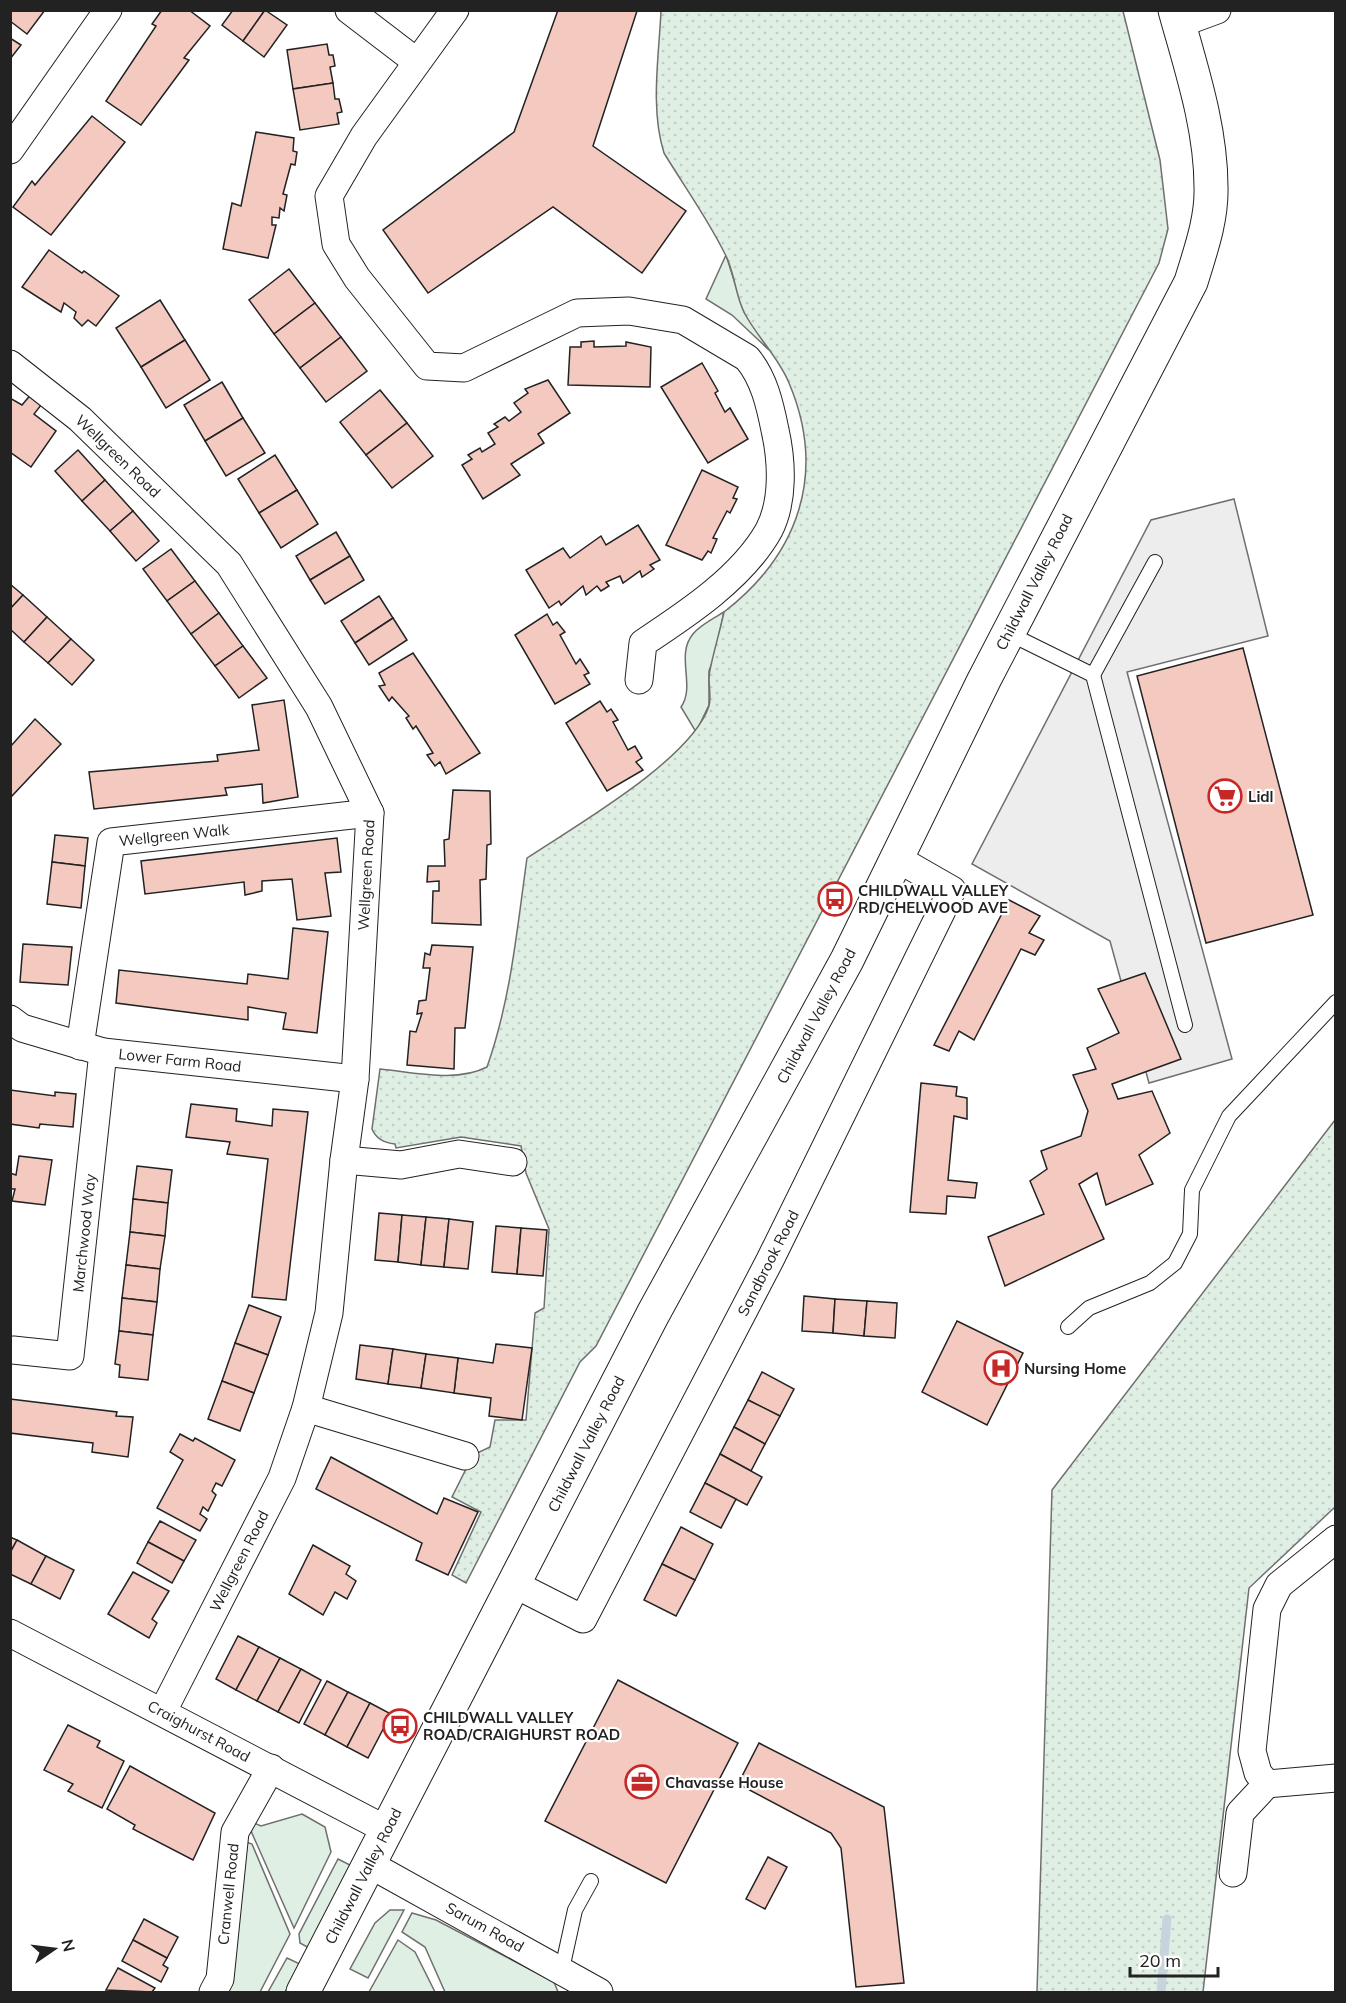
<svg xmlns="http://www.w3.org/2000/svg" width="1346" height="2003" viewBox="0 0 1346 2003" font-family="Mulish,sans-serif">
	<defs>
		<pattern id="park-dots" width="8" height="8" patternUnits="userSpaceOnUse" patternTransform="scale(1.5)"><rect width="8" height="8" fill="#e0efe3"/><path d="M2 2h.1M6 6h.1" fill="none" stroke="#c0cdc2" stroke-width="1.8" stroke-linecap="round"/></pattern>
	</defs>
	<rect width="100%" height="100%" fill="#fff"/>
	<g fill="#e0efe3" stroke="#6f6f6f" stroke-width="1.5">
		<polygon points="726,255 744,312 769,350 732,315 706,299"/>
		<path d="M724 612 715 655 709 671V705L696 732 681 707C696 686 675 655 693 634 700 625 714 618 724 612Z"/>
		<polygon points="302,1814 325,1827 331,1852 294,1928 251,1831 254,1823 261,1826"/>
		<polygon points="246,1842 252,1844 290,1934 260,1992 224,1992"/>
		<polygon points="338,1859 352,1866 309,1948 300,1943 299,1934"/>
		<polygon points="390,1910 404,1910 368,1978 350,1969 375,1923"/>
		<polygon points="412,1913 436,1920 554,1982 558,1992 445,1992 425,1947 402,1932"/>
		<polygon points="398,1940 415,1952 435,1992 369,1992"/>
		<polygon points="287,1958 300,1964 285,1992 268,1992"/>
	</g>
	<g fill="url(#park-dots)" stroke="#6f6f6f" stroke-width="1.5">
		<path d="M661 11H1123L1160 160 1168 229 1159 263 596 1346 580 1362 466 1583 452 1575 481 1512 452 1497 473 1455 490 1447 495 1420H526L535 1313 544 1308 549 1229 526 1173 521 1146 461 1137 396 1148 395 1144C385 1143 376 1139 372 1129L380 1069C414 1072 456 1083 487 1067 511 999 517 929 527 858 575 826 691 760 709 706 712 695 707 681 710 670 714 650 720 631 724 612 799 554 827 473 789 383 779 358 758 338 745 314 735 296 735 272 725 254 708 219 684 186 664 153 650 109 659 56 661 11Z"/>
		<polygon points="1335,1120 1335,1507 1249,1588 1203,1992 1037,1992 1052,1490"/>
	</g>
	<polygon fill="#ededed" stroke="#6f6f6f" stroke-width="1.5" points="1234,499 1268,636 1127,672 1232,1059 1149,1083 1110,941 972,864 1151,520"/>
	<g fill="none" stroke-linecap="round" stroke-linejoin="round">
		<polyline stroke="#c7d3dd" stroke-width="9" points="1161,1992 1167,1919"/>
	</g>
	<g fill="#f3c9c0" stroke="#222" stroke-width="1.5">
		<polygon points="10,10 45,10 27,34 10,21"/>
		<polygon points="162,10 189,10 210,26 184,58 189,60 141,125 106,101 156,26 152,24"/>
		<polygon points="233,10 265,10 243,41 222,25"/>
		<polygon points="265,10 287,25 264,57 243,41"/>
		<polygon points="558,10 637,11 593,146 686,211 642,273 553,207 428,293 383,230 514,132"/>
		<polygon points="10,38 21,45 10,59"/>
		<polygon points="327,44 329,55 333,55 335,66 330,67 333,83 293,89 287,50"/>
		<polygon points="333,83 335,99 339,99 342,112 337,113 339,124 300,130 293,89"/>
		<polygon points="92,116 125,142 51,235 13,207 32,181 35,185"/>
		<polygon points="256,132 294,138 293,151 297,152 295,165 291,164 283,194 287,195 284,211 280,208 279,218 272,217 272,225 276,225 268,258 223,249 232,203 241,206"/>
		<polygon points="49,250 82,273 84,271 119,296 96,326 88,320 82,326 74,318 76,312 64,303 61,312 22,287"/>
		<polygon points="289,269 315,303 274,334 249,300"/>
		<polygon points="160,300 185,340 141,367 116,328"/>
		<polygon points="315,303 341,337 300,368 274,334"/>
		<polygon points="341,337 367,371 326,402 300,368"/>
		<polygon points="185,340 210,380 166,408 141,367"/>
		<polygon points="594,341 594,347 626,346 626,342 651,347 650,387 568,385 570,347 581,347 581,342"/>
		<polygon points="702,363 718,391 715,393 725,412 730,408 748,439 708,463 661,387"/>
		<polygon points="548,380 570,413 538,434 544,443 511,464 520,475 483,499 462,465 472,459 468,455 480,448 482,452 495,444 488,433 498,427 494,424 505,417 509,421 521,412 514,403 528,393 525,389"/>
		<polygon points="222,382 243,418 205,441 184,405"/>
		<polygon points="380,390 407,423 366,455 340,422"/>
		<polygon points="33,392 45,400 34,414 56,431 31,467 10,452 10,398 22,405"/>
		<polygon points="243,418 265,453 226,476 205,441"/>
		<polygon points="407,423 433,456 392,488 366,455"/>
		<polygon points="78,450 105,480 82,501 55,471"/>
		<polygon points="275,455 297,490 259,513 238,479"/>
		<polygon points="702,470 738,487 733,498 737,499 730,513 727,511 713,538 717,539 711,553 708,551 702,560 666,545"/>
		<polygon points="105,480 133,511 110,531 82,501"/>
		<polygon points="297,490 318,524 281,548 259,513"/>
		<polygon points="133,511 159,541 136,561 110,531"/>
		<polygon points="638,525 660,560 650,565 654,569 642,577 640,571 623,583 620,576 606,582 609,586 601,591 597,586 586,595 583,586 561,605 559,601 549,608 526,570 563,548 570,558 601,536 606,545"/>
		<polygon points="336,532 350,556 310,580 296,556"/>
		<polygon points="171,549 195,581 167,601 143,569"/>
		<polygon points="350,556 364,580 325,604 310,580"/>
		<polygon points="195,581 219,613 191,634 167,601"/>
		<polygon points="10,584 23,595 10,609"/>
		<polygon points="23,595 47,617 24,642 10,629 10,609"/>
		<polygon points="379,596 393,618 355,643 341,621"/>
		<polygon points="219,613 243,646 215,666 191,634"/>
		<polygon points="547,614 553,625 557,622 565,632 560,635 576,664 580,659 589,673 584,675 590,684 555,704 515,635"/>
		<polygon points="47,617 71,639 48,663 24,642"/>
		<polygon points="393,618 407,640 369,665 355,643"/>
		<polygon points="71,639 94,660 72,685 48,663"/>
		<polygon points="243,646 267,678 239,698 215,666"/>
		<polygon points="1243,648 1313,915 1206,943 1137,676"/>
		<polygon points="413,653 480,753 446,774 440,762 435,766 427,755 433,753 416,726 413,729 406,718 409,716 392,697 389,701 379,686 385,685 379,673"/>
		<polygon points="284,700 298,797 263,803 262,784 225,788 227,795 94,809 89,772 218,761 217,755 259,750 252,705"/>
		<polygon points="600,701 607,712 611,709 618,720 613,722 628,750 635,746 642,758 636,762 643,770 607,791 566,723"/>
		<polygon points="35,719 61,744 10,798 10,747"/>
		<polygon points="453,790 490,791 491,844 487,845 486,879 480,880 481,925 432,923 433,891 439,891 439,881 427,882 428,866 445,866 444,840 449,839"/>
		<polygon points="55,835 88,838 85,866 52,862"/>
		<polygon points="337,838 341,872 325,873 331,916 297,920 292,879 262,881 262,891 245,895 244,882 145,894 141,861"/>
		<polygon points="52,862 85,866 81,908 47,904"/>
		<polygon points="1009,900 1040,916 1029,933 1044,940 1035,955 1021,949 974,1040 959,1031 949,1051 934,1045"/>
		<polygon points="293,928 328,932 317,1033 283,1029 286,1013 248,1007 248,1020 116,1003 119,970 247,984 248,974 288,979"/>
		<polygon points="23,944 72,947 68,985 20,982"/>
		<polygon points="432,945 473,947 465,1028 455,1028 454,1069 407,1065 410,1031 416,1032 422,1013 417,1014 419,1001 426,1000 430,968 423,968 425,953 430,955"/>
		<polygon points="1145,973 1181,1059 1112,1084 1118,1099 1152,1091 1170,1133 1139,1155 1153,1184 1106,1205 1097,1173 1079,1184 1104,1239 1005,1286 988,1237 1044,1214 1030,1181 1047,1169 1041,1151 1081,1136 1088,1111 1073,1075 1096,1069 1087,1048 1119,1033 1098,989"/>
		<polygon points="921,1083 957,1087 956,1096 967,1098 967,1119 954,1116 948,1180 977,1183 975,1198 947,1196 946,1214 910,1212"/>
		<polygon points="10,1090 55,1096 55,1092 76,1094 73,1127 40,1124 39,1128 10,1124"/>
		<polygon points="191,1104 237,1109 236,1121 272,1126 273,1109 308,1112 286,1300 252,1297 268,1159 227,1154 230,1142 186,1137"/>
		<polygon points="19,1156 52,1160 45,1205 12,1201 15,1189 10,1189 10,1173 16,1175"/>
		<polygon points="137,1166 172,1170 168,1203 133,1199"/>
		<polygon points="133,1199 168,1203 165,1236 130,1232"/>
		<polygon points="379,1213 402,1215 398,1262 375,1260"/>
		<polygon points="402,1215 426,1217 421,1265 398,1262"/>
		<polygon points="426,1217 449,1219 444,1267 421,1265"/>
		<polygon points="449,1219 473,1222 468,1269 444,1267"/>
		<polygon points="496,1226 521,1228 517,1274 492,1272"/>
		<polygon points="521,1228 547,1230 543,1276 517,1274"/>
		<polygon points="130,1232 165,1236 160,1269 126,1265"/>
		<polygon points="126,1265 160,1269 157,1302 122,1298"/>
		<polygon points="804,1296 835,1299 833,1333 802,1331"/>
		<polygon points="122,1298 157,1302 153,1335 119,1331"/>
		<polygon points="835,1299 867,1301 864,1336 833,1333"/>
		<polygon points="867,1301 897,1303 895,1338 864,1336"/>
		<polygon points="249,1305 281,1317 268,1355 235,1343"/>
		<polygon points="957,1321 1023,1353 987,1425 922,1392"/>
		<polygon points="119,1331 153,1335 148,1380 119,1377 120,1365 115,1364"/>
		<polygon points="235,1343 268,1355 254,1393 222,1381"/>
		<polygon points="496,1344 532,1348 522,1420 489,1416 491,1398 454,1393 458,1358 493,1363"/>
		<polygon points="360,1345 393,1349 388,1384 356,1379"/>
		<polygon points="393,1349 426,1354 421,1388 388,1384"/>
		<polygon points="426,1354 458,1358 454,1393 421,1388"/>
		<polygon points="762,1372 794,1389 780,1416 748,1400"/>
		<polygon points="222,1381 254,1393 240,1431 208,1419"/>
		<polygon points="10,1399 117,1412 116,1416 133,1417 128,1457 92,1452 93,1443 10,1433"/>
		<polygon points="748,1400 780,1416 765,1444 734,1427"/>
		<polygon points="734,1427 765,1444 751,1471 720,1454"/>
		<polygon points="180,1434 193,1441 195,1438 235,1460 222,1486 216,1483 212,1491 216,1495 208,1511 203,1507 200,1514 207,1519 200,1531 157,1508 183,1460 170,1452"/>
		<polygon points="720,1454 762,1477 747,1505 705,1483"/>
		<polygon points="331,1457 437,1514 444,1498 478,1512 448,1575 416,1560 422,1543 316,1489"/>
		<polygon points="705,1483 736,1499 721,1528 690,1512"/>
		<polygon points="160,1521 196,1540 184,1561 148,1542"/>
		<polygon points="681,1527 713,1544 695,1580 662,1564"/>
		<polygon points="10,1537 17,1540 10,1553"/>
		<polygon points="17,1540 46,1556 31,1584 10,1574 10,1553"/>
		<polygon points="148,1542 184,1561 172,1583 137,1563"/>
		<polygon points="313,1545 350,1566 346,1574 356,1581 347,1599 335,1592 323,1615 289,1594"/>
		<polygon points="46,1556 74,1570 60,1599 31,1584"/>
		<polygon points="662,1564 695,1580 676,1616 644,1600"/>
		<polygon points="133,1572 169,1591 152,1619 157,1623 149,1638 108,1614"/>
		<polygon points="238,1636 259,1647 236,1690 216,1679"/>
		<polygon points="259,1647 280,1658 257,1701 236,1690"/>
		<polygon points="280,1658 301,1669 278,1712 257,1701"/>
		<polygon points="301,1669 321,1680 299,1723 278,1712"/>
		<polygon points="618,1680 738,1743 666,1883 545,1821"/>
		<polygon points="327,1681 348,1692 325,1735 304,1724"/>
		<polygon points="348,1692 370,1703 347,1747 325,1735"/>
		<polygon points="370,1703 391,1714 368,1758 347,1747"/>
		<polygon points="68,1725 100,1741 97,1747 124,1761 102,1808 68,1791 73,1784 44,1770"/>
		<polygon points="759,1743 884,1807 904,1983 856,1987 841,1848 831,1833 738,1784"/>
		<polygon points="130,1766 215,1813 193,1860 133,1829 135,1825 107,1809"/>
		<polygon points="768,1857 787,1867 765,1909 746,1899"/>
		<polygon points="144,1919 178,1937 167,1958 133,1940"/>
		<polygon points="133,1940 167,1958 163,1965 168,1968 161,1982 122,1961"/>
		<polygon points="118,1968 155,1988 152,1992 106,1990"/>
	</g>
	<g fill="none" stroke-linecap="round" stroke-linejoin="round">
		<g stroke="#222" stroke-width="16">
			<g id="lane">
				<polyline points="1008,633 1093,675 1185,1025"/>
				<polyline points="1093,675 1155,562"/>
				<polyline points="1068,1327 1089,1308 1150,1283 1175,1263 1190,1234 1192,1190 1229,1116 1336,1002"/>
				<polyline points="562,1969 575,1910 591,1881"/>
			</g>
		</g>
		<g stroke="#222" stroke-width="29">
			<g id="street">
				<polyline points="349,10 417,62"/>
				<path d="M455 10 364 136 329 196 336 244 357 278 427 366 464 368 577 313 629 311 683 320 747 358C764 378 770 405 775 430 782 461 784 501 769 530 743 577 687 614 643 643L639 680"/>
				<polyline points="1179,24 1217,10"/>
				<polyline points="10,150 108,10"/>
				<polyline points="10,364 80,419 229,564 319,707 370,813 355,1079 344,1160 329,1313 306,1408 282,1478 163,1711"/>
				<polyline points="10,1019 22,1028 103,1052 355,1079"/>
				<polyline points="80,1046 111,842 370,813"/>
				<polyline points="344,1160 401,1165 459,1154 513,1162"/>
				<polyline points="13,1350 70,1356 103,1052"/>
				<polyline points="306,1408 465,1456"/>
				<polyline points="1336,1539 1279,1585 1267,1609 1252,1751 1258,1773 1267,1784 1336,1778"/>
				<polyline points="514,1584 583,1619 770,1260 952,890 898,859"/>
				<polyline points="10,1633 387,1830"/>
				<polyline points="369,1864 599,1992"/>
				<polyline points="1233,1873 1240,1813 1267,1784"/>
				<polyline points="213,1992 220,1979 235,1832 271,1768"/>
			</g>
		</g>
		<g stroke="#222" stroke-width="35">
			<path id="secondary" d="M303 1992 653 1314 847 960 984 680 1191 282C1200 252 1212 220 1211 187 1211 127 1191 68 1175 10"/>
		</g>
		<use href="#lane" stroke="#fff" stroke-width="14"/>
		<use href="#street" stroke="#fff" stroke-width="27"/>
		<use href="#secondary" stroke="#fff" stroke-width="33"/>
	</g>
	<defs>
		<g id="supermarket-ring" transform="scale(1.725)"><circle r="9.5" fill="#fff" stroke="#c62828" stroke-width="1.5"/><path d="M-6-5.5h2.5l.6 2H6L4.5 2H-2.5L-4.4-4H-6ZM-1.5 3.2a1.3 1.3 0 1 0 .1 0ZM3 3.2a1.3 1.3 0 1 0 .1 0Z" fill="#c62828"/></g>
		<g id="bus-ring" transform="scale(1.725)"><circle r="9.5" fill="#fff" stroke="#c62828" stroke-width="1.5"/><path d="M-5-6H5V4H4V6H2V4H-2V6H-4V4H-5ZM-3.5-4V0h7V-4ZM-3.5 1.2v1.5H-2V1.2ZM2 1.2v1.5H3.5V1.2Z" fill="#c62828"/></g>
		<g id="hospital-ring" transform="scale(1.725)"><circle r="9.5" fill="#fff" stroke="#c62828" stroke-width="1.5"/><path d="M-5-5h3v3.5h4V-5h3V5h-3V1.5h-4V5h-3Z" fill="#c62828"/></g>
		<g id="office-ring" transform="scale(1.725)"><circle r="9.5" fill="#fff" stroke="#c62828" stroke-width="1.5"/><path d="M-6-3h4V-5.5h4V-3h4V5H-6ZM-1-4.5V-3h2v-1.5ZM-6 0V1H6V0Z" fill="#c62828"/></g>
	</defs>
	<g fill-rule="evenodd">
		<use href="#supermarket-ring" x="1225" y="796"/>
		<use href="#bus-ring" x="835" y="899"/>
		<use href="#hospital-ring" x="1001" y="1368"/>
		<use href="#bus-ring" x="400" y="1726"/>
		<use href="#office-ring" x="642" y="1782"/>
	</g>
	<g text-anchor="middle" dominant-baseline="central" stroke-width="4.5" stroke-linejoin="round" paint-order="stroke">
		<g font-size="15" fill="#222" stroke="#fff">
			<text transform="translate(118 456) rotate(44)">Wellgreen Road</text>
			<text transform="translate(1034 582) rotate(-63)">Childwall Valley Road</text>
			<text transform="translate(174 835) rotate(-6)">Wellgreen Walk</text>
			<text transform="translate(366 875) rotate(-87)">Wellgreen Road</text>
			<text transform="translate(816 1016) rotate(-62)">Childwall Valley Road</text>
			<text transform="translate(180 1060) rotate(6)">Lower Farm Road</text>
			<text transform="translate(84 1233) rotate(-84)">Marchwood Way</text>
			<text transform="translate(768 1263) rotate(-63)">Sandbrook Road</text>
			<text transform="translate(586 1444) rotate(-63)">Childwall Valley Road</text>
			<text transform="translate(239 1561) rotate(-63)">Wellgreen Road</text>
			<text transform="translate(199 1731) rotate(28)">Craighurst Road</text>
			<text transform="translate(363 1876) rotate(-63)">Childwall Valley Road</text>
			<text transform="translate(228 1894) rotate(-84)">Cranwell Road</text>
			<text transform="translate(485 1927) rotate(29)">Sarum Road</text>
		</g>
		<g font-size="15" font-weight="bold" fill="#222" stroke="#fff" text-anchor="start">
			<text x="1248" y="796">Lidl</text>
			<text x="858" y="890">CHILDWALL VALLEY<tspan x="858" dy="17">RD/CHELWOOD AVE</tspan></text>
			<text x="1024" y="1368">Nursing Home</text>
			<text x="423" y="1717">CHILDWALL VALLEY<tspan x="423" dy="17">ROAD/CRAIGHURST ROAD</tspan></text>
			<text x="665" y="1782">Chavasse House</text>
		</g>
	</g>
	<rect width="1346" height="2003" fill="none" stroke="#222222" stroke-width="24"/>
	<g transform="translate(54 1949) rotate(76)" stroke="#ffffff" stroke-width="4.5" paint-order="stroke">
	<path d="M0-4.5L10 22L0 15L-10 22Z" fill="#222222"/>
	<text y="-9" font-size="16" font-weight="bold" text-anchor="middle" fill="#222222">N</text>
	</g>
	<path d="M1130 1967v9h88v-9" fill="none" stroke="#222222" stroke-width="3"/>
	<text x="1139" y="1967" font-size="18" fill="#222222" stroke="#ffffff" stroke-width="4.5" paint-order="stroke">20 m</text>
</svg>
